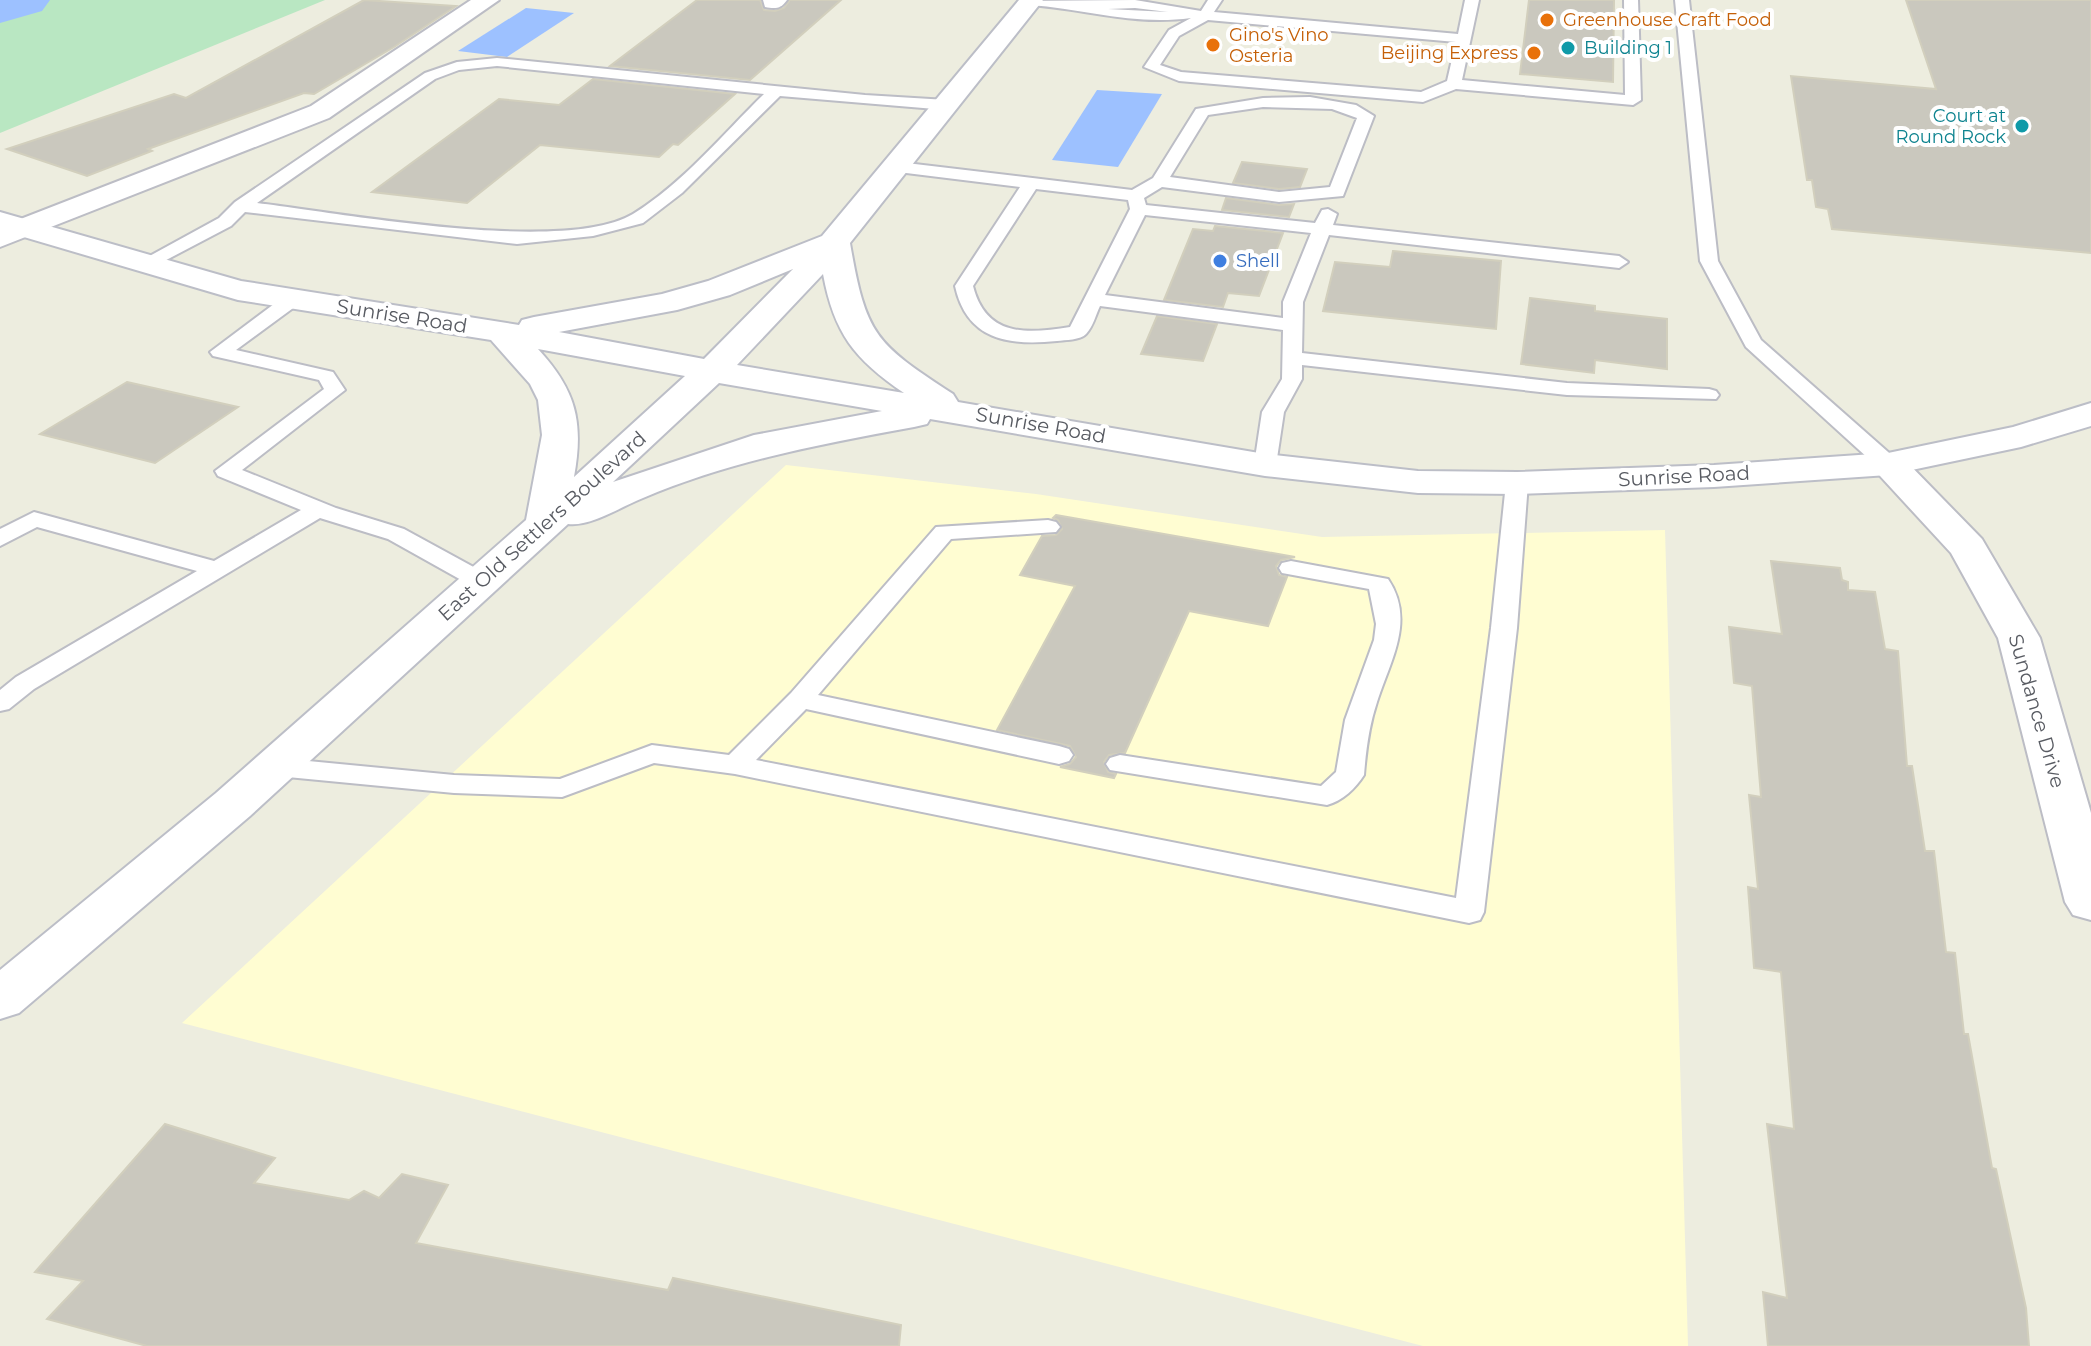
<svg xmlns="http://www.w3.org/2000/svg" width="2091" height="1346" viewBox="0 0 2091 1346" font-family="Montserrat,sans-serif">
	<rect width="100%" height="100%" fill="#ededdf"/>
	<polygon fill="#fffdd2" points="786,465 1036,494 1322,537 1665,530 1688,1346 1423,1346 182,1023"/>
	<polygon fill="#b9e7c2" points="0,0 325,0 0,133"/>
	<g fill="#9dc1ff">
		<polygon points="526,8 574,13 507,57 458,51"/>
		<polygon points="1097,90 1162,94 1118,167 1052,160"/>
	</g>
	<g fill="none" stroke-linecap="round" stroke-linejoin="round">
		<polygon fill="#9dc1ff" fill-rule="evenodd" points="0,0 50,0 42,11 0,23"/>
	</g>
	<g fill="#cac8be" stroke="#d2cfbd" stroke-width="2">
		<polygon points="364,0 456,6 394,47 314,94 304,93 148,149 152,151 87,176 7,149 174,94 186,98"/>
		<polygon points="697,0 760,0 764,10 775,11 784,8 790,0 841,0 750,80 610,66"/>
		<polygon points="1529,0 1614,0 1613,82 1520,74"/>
		<polygon points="1906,0 2091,0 2091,253 1832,229 1828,209 1816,207 1812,180 1807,180 1791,76 1936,89"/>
		<polygon points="593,79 735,94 678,145 673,144 659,157 540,145 467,203 372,192 499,99 559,105"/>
		<polygon points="1242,162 1307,169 1300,187 1279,189 1233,183"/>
		<polygon points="1226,198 1279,205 1294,204 1289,217 1222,210"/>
		<polygon points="1215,226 1283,233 1259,296 1228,293 1223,307 1164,300 1193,229 1213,231"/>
		<polygon points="1393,251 1501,261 1496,329 1323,311 1335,262 1390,267"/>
		<polygon points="1530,298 1595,306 1595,311 1667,319 1667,369 1595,360 1594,373 1521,364"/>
		<polygon points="1157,316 1217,324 1203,361 1141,354"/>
		<polygon points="127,382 238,407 155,463 40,434"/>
		<polygon points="1056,515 1295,557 1281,560 1276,566 1279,575 1287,577 1268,626 1189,611 1125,753 1109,755 1104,762 1108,772 1116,774 1114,778 1060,767 1070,764 1076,757 1070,746 997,730 1075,586 1020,575 1042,536 1056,535 1062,529 1058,520 1053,518"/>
		<polygon points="1771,561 1840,568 1842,580 1848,582 1848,590 1875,592 1885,649 1898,651 1907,766 1912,766 1925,851 1934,851 1946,952 1955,953 1964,1034 1968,1034 1992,1168 1996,1169 2026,1308 2029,1346 1768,1346 1763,1292 1787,1298 1767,1124 1794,1129 1781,972 1754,968 1748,887 1758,889 1749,795 1761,797 1752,686 1734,683 1729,627 1782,634"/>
		<polygon points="165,1124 275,1158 254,1183 349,1200 364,1191 379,1198 402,1174 448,1185 416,1243 668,1290 673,1278 901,1325 899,1346 147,1346 47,1319 83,1281 35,1272"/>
	</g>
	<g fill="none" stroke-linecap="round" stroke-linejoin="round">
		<g stroke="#bcbdc5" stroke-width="4">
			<g id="service">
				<path d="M1135 0 1201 11 1208 0H1222L1214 12 1458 34 1465 0H1479L1462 80 1625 95 1624 0H1638L1641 100 1633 105 1456 89 1423 102 1179 81 1144 67 1169 30 1191 18C1135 26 1085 9 1030 5L1023 1ZM1135 8 1168 12 1108 9ZM1208 20 1456 42 1447 81 1421 92 1181 72 1160 65 1179 36Z"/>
				<polygon points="1675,0 1689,0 1718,261 1761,340 1896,459 1899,464 1896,469 1880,469 1746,347 1700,261"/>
				<path d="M497 58 865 95 947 100 955 105 947 110 780 96 682 193 643 223 593 236 517 244 245 212 231 226 151 268 144 270 135 264 219 218 235 202 425 73 457 62ZM497 66 764 94C723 134 682 184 633 214 564 255 341 213 257 203L435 79 459 70Z"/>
				<path d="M1310 97 1356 105 1374 116 1343 196 1279 202 1162 187 1144 198 1146 205 1315 223 1322 210 1328 209 1337 214 1333 225 1619 256 1628 262 1619 268 1329 235 1303 302 1302 353 1567 383 1709 389 1716 391 1719 395 1716 399 1567 395 1302 365V379L1284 412 1276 465 1265 472 1257 470 1254 465 1262 412 1282 379 1283 330 1100 306C1096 314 1093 327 1086 334 1081 340 1065 340 1057 341 1008 346 967 340 955 286L1020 187 898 172 890 167 898 162 1132 190 1153 178 1196 109 1263 98ZM1263 107 1332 109 1357 118 1330 187 1279 192 1170 177 1208 115ZM1036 189 1128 200 1130 209 1070 327C1026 334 986 337 973 286ZM1145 215 1311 233 1283 302V318L1105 295Z"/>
				<polygon points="293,293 303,299 300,303 236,350 333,372 345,390 242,470 336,508 404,529 490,576 493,581 490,586 472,586 388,539 320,518 34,689 9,709 0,711 0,690 16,677 197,571 37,527 0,546 0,529 34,512 214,561 301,510 218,476 215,471 324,389 319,380 213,356 210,352 286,295"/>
				<polygon points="1517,476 1525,478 1528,483 1517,628 1484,912 1480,920 1469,923 735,774 654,763 562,797 454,793 277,776 267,773 263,767 267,761 277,758 454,775 560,779 652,745 729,755 791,693 936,527 1048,520 1056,522 1060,527 1056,532 951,539 818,695 1059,746 1069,749 1073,755 1069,761 1059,764 806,709 756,760 1456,898 1491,628 1506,483 1509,478"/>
				<path d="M1291 561 1388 579C1416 620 1390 661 1377 702 1369 726 1366 750 1364 775 1356 788 1342 801 1327 805L1110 770 1106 764 1110 758 1120 755 1321 786 1336 772 1345 720 1374 640 1376 624 1369 589 1282 573 1279 568 1282 563Z"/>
			</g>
		</g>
		<g stroke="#bcbdc5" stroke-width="4">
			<g id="minor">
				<polygon points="471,0 499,0 329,118 0,247 0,227 311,106"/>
				<path d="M763 0H787C781 9 775 9 765 7Z"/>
				<polygon points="1888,453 1901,456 1982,539 2040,638 2091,813 2091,920 2073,915 2065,902 1998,638 1951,553 1869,464 1875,456"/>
			</g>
		</g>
		<g stroke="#bcbec7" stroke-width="4">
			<path id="secondary" d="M1019 0H1043L850 243C866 336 875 343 953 394L958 402 1265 454 1418 471 1517 472 1714 465 1888 453 2013 427 2091 403V426L2021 447 1888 475 1714 487 1517 494 1418 493 1265 476 930 419 927 424 914 427C821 444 730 461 643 498 622 506 591 527 568 524L250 816 19 1013 0 1019V970L216 793 526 520 542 435 538 400 530 384 491 340 238 300 0 230V212L241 281 519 325 522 320 534 317 662 294 708 281 822 236ZM793 269 704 359 559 332 677 310 730 295ZM823 274C834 333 854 359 904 393L737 365ZM538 349 685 376 574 477C584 422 576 390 538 349ZM719 383 882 411 754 435 613 482Z"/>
		</g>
		<use href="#service" fill="#fff" fill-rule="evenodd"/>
		<use href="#minor" fill="#fff" fill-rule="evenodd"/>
		<use href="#secondary" fill="#fff" fill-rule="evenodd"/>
	</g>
	<g fill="#e8710a" stroke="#fff" stroke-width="3">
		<circle cx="1547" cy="20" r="8"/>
		<circle cx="1213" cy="45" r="8"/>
		<circle cx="1534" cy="53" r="8"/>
	</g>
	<g fill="#0f9aa8" stroke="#fff" stroke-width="3">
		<circle cx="1568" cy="48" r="8"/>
		<circle cx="2022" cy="126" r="8"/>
	</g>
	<circle fill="#3f7fe0" stroke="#fff" stroke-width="3" cx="1220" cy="261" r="8"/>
	<g text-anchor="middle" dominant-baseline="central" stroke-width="8" stroke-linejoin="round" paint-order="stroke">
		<g font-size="18" fill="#c56008" stroke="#fff" text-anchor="start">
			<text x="1563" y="20">Greenhouse Craft Food</text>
			<text x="1229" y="35">Gino's Vino<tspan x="1229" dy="21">Osteria</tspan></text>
			<text x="1518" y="53" text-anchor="end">Beijing Express</text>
		</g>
		<g font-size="18" fill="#0d838f" stroke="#fff" text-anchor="start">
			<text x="1584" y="48">Building 1</text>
			<text x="2006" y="116" text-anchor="end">Court at<tspan x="2006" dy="21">Round Rock</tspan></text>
		</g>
		<g font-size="18" fill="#366cbe" stroke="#fff" text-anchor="start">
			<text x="1236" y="261">Shell</text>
		</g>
		<g font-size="20" fill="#585b62" stroke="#fff">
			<text transform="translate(402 316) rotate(9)">Sunrise Road</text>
			<text transform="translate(1041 425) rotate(10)">Sunrise Road</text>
			<text transform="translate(1684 476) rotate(-3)">Sunrise Road</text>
			<text transform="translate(542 526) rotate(-42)">East Old Settlers Boulevard</text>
			<text transform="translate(2037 711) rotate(74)">Sundance Drive</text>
		</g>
	</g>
</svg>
